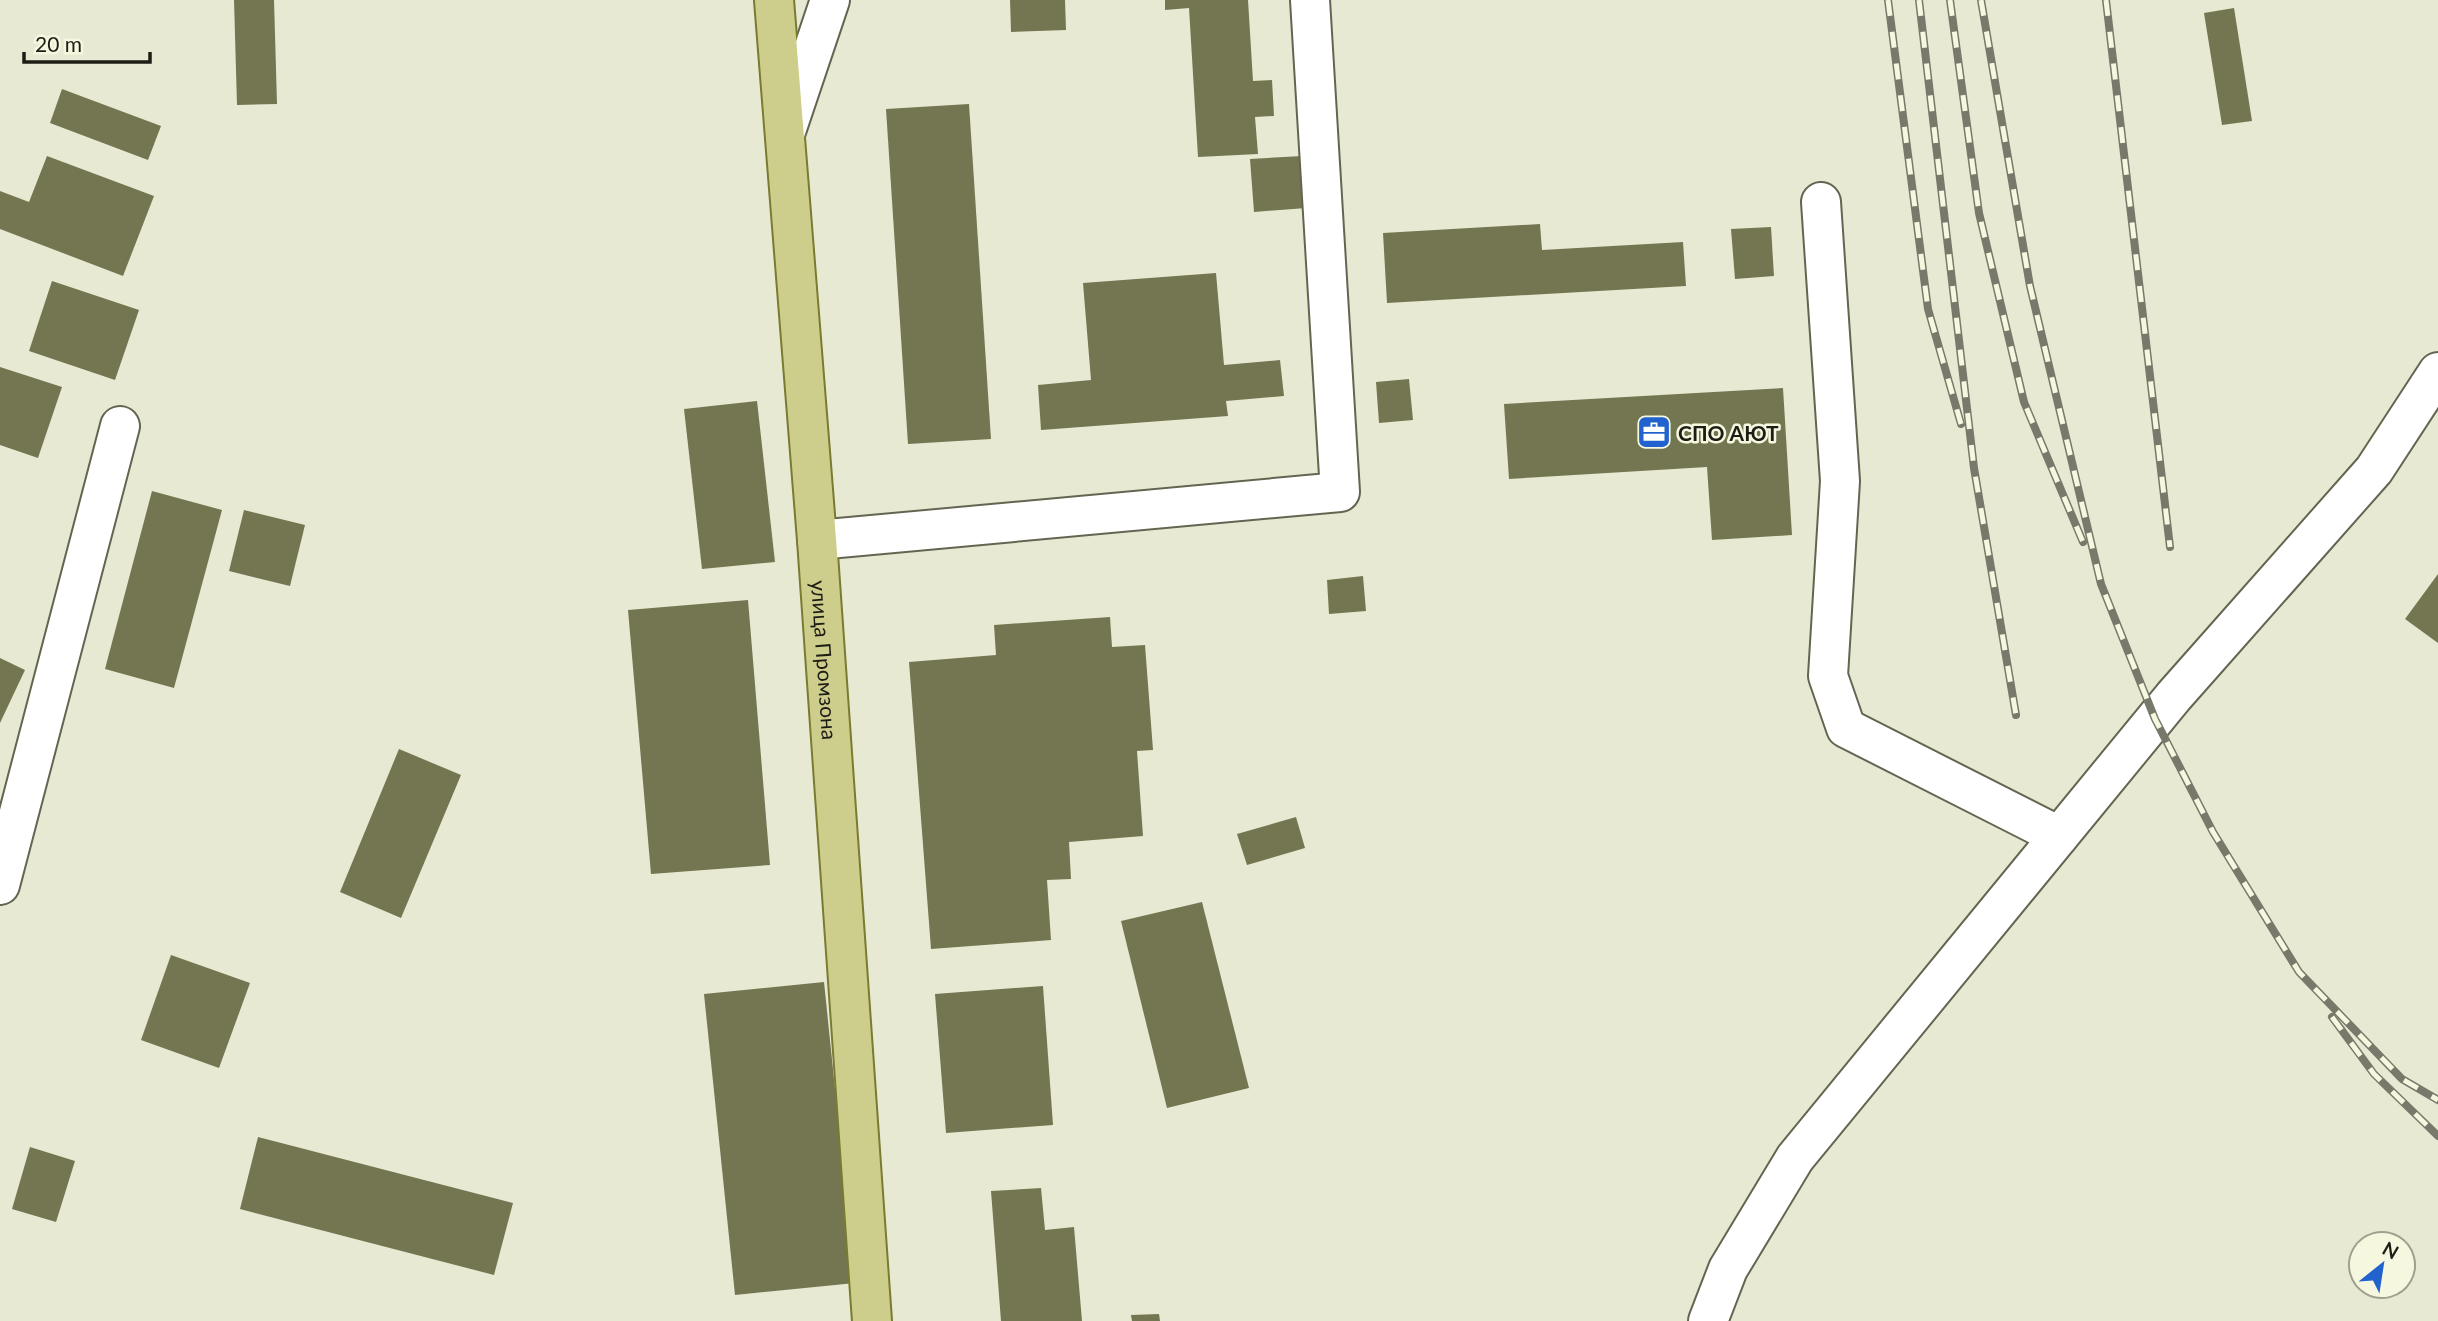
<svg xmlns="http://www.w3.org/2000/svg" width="2438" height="1321" viewBox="0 0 2438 1321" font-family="Lato,sans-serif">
	<rect width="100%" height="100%" fill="#e8e9d2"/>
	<g fill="#747651">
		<polygon points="234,0 274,0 277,104 237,105"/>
		<polygon points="1010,0 1065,0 1066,30 1011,32"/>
		<polygon points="1165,0 1248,0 1253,81 1272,80 1274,116 1255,117 1258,154 1198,157 1189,8 1165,10"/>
		<polygon points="2234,8 2252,121 2222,125 2204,13"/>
		<polygon points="62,89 161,126 148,160 50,123"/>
		<polygon points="969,104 991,439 908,444 886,109"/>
		<polygon points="47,156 154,196 123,276 0,229 0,191 29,202"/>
		<polygon points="1302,156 1306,208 1254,212 1250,159"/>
		<polygon points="1540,224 1542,250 1683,242 1686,286 1387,303 1383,233"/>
		<polygon points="1771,227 1774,276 1735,279 1731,229"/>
		<polygon points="1216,273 1224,365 1280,360 1284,396 1226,401 1228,416 1041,430 1038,385 1091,380 1083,283"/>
		<polygon points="52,281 139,310 115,380 29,351"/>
		<polygon points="0,367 62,387 38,458 0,445"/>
		<polygon points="1409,379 1413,420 1379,423 1376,382"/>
		<polygon points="1783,388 1792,535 1712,540 1707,467 1509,479 1504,404"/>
		<polygon points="757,401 775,562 702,569 684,409"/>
		<polygon points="152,491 222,510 174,688 105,669"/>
		<polygon points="244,510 305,525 290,586 229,571"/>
		<polygon points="2438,574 2438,643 2405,619"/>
		<polygon points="1363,576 1366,611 1329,614 1327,580"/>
		<polygon points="748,600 770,865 651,874 628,610"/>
		<polygon points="1110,617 1112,647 1145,645 1153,750 1137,751 1143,836 1069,842 1071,879 1047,880 1051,940 931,949 909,662 996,655 994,625"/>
		<polygon points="0,658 25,670 0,723"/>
		<polygon points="399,749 461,775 401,918 340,892"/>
		<polygon points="1296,817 1305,848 1247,865 1237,834"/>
		<polygon points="1202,902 1249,1088 1167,1108 1121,921"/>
		<polygon points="171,955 250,983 219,1068 141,1040"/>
		<polygon points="824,982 855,1283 735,1295 704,994"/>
		<polygon points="1043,986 1053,1125 946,1133 935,994"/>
		<polygon points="258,1137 513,1203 494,1275 240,1209"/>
		<polygon points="30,1147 75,1161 56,1222 12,1209"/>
		<polygon points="1041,1188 1045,1230 1074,1227 1082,1321 1001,1321 991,1191"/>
		<polygon points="1159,1314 1160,1321 1132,1321 1131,1315"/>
	</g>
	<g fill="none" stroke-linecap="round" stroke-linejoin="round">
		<g stroke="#646551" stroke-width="42">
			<g id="minor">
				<polyline points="785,134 830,0"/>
				<polyline points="1821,202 1840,481 1828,676 1846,728 2059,836"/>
				<polyline points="817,540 1340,492 1310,0"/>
				<polyline points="0,885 120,426"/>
				<polyline points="1708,1321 1728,1269 1795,1158 2174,696 2374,470 2438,372"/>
			</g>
		</g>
		<g stroke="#797b31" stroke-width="42">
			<g id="major">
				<path id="s1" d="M774 0 817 540 872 1321"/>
			</g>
		</g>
		<use href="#minor" stroke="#fff" stroke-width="38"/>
		<use href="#major" stroke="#cdce8c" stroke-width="38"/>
		<g stroke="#78796a" stroke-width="8">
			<g id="rail">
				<polyline points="1888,0 1928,309 1961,424"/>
				<polyline points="1919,0 1974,468 2016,715"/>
				<polyline points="1950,0 1979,213 2024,402 2083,542"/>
				<polyline points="1981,0 2030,286 2101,584 2155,719 2213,832 2299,972 2402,1079 2438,1100"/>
				<polyline points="2106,0 2170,547"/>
				<polyline points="2332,1017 2374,1074 2438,1136"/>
			</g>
		</g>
		<use href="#rail" stroke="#f5f7df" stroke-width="5" stroke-dasharray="16" stroke-linecap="butt"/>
	</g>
	<defs>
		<g id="office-square" transform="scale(1.75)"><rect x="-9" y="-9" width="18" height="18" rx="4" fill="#2162ce" stroke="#f5f7df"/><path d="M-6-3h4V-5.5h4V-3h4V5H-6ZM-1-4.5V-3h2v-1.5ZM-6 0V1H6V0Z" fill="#fff"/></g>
	</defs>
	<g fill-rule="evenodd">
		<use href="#office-square" x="1654" y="432"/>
	</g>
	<g text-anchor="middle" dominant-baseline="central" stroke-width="5" stroke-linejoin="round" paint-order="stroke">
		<g font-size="21" font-weight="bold" fill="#1d1d15" stroke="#f5f7df" text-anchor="start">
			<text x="1678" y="432">СПО АЮТ</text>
		</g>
		<g font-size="21" fill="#1d1d15" stroke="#f5f7df">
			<text stroke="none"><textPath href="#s1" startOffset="662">улица Промзона</textPath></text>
		</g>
	</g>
	<g transform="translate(2382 1265) rotate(30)"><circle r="33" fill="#f5f7df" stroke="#9fa08e" stroke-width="2"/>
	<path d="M0-5L12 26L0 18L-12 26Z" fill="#2162ce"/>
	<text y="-10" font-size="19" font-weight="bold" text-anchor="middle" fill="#1d1d15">N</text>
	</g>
	<path d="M24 52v10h126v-10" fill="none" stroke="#1d1d15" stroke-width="3.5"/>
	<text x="35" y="52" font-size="21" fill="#1d1d15" stroke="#f5f7df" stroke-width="5" paint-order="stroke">20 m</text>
</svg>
